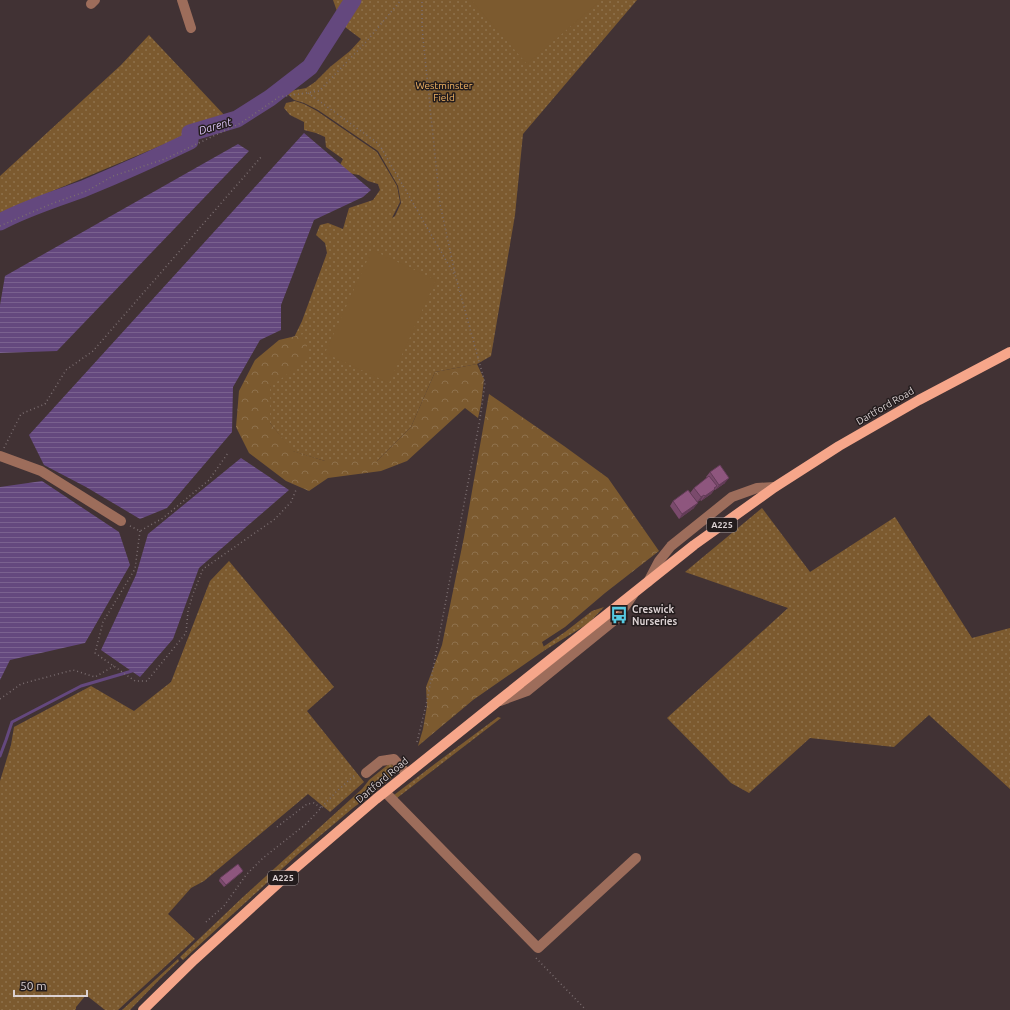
<svg xmlns="http://www.w3.org/2000/svg" width="1010" height="1010" viewBox="0 0 1010 1010" font-family="Ubuntu,sans-serif">
	<defs>
		<pattern id="green-dots" width="8" height="8" patternUnits="userSpaceOnUse"><rect width="8" height="8" fill="#7c5a2f"/><path d="M2 2h.1M6 6h.1" fill="none" stroke="#8e714c" stroke-width="1.8" stroke-linecap="round"/></pattern>
		<pattern id="forest-crowns" width="20" height="18" patternUnits="userSpaceOnUse"><rect width="20" height="18" fill="#7c5a2f"/><path d="M2 6a3 3 0 1 1 6 0M12 15a3 3 0 1 1 6 0" fill="none" stroke="#8e714c"/></pattern>
		<pattern id="water-rules" width="6" height="5" patternUnits="userSpaceOnUse"><rect width="6" height="5" fill="#64487e"/><path d="M0 2.5h6" fill="none" stroke="#7a618f"/></pattern>
	</defs>
	<rect width="100%" height="100%" fill="#413234"/>
	<g fill="url(#green-dots)">
		<polygon points="333,0 347,0 338,14"/>
		<polygon points="355,0 637,0 523,134 515,215 491,356 477,364 435,372 411,427 377,461 325,461 292,451 270,423 270,387 302,321 327,253 325,243 316,235 320,225 328,223 343,229 349,208 373,200 380,190 378,184 368,181 359,175 348,173 339,167 343,159 326,147 325,137 316,133 304,130 304,122 290,115 284,108 286,103 295,101 304,104 317,111 377,152 397,186 400,202 392,218 395,216 401,203 398,186 378,151 318,110 304,103 294,100 285,92 306,88 315,82 330,67 350,51 361,39 345,27 340,22"/>
		<polygon points="149,35 227,118 0,213 0,176 121,65"/>
		<polygon points="762,508 810,572 895,517 972,638 1010,628 1010,789 929,715 894,747 810,738 749,793 731,783 667,718 788,608 685,572"/>
		<polygon points="229,561 334,687 307,711 364,782 330,812 308,794 204,881 191,888 168,914 195,939 118,1010 105,1010 86,995 76,1007 76,1009 75,1010 0,1010 0,781 11,745 14,727 91,686 134,711 171,682 210,581"/>
		<polygon points="604,607 589,623 545,650 543,647 565,632 592,611"/>
		<polygon points="498,717 501,718 397,798 394,795 436,763"/>
		<path d="M390 763C396 767 395 773 391 778L373 793 353 808 296 856 183 960 180 957 243 897 362 789 366 784 369 780Z"/>
		<polygon points="178,959 179,961 160,979 130,1010 122,1010"/>
	</g>
	<g fill="url(#forest-crowns)">
		<polygon points="304,334 309,358 270,387 270,423 293,451 325,461 377,461 411,427 435,372 477,364 484,379 481,405 478,418 465,408 407,461 381,471 328,478 309,491 286,481 249,453 236,427 239,391 255,360 279,340"/>
		<polygon points="489,394 564,446 608,478 659,551 605,593 565,627 542,642 545,650 473,700 418,746 423,729 427,706 426,687 442,645 464,537"/>
	</g>
	<g fill="#7c5a2f">
		<polygon points="471,0 601,0 527,64"/>
		<polygon points="372,250 436,280 389,383 325,353"/>
	</g>
	<g fill="url(#water-rules)">
		<polygon points="304,133 371,190 363,197 314,220 281,305 281,330 260,340 233,387 232,432 167,508 140,519 86,487 44,465 29,435"/>
		<polygon points="238,144 249,151 57,351 0,353 0,305 5,276"/>
		<polygon points="241,458 289,490 199,568 173,639 140,677 101,650 136,575 148,534"/>
		<polygon points="42,481 119,532 130,565 85,643 10,660 0,680 0,487"/>
	</g>
	<g fill="none" stroke-linecap="round" stroke-linejoin="round">
		<polyline stroke="#64487e" stroke-width="3" points="0,756 6,740 12,722 81,686 132,671"/>
		<path stroke="#64487e" stroke-width="17" d="M0 222C26 208 55 199 83 189 119 174 155 158 190 141V133L237 119 270 98 310 67 353 0"/>
		<g stroke="#7b6e70" stroke-width="1.5" stroke-dasharray="1 3" stroke-linecap="butt">
			<polyline points="308,93 379,144 455,276"/>
			<polyline points="0,226 51,204 87,191 113,176 165,159 241,123 279,97 319,91 366,42 401,0"/>
			<polyline points="4,448 21,414 45,404 66,370 93,351 262,156"/>
			<polyline points="130,526 140,531 163,518 209,480 228,453"/>
			<polyline points="140,531 135,569 103,622 95,653 135,681 147,681 186,633 188,611 193,594 203,569 275,519 291,502 296,490"/>
			<polyline points="0,699 21,684 73,670 95,677 114,666"/>
			<polyline points="417,742 427,701 480,419 485,383 456,278 440,204 423,38 422,24 422,0"/>
			<polyline points="277,827 307,804 314,803 321,808"/>
			<polyline points="206,922 224,906 246,875 263,858 306,824 336,792 356,774"/>
			<polyline points="536,958 586,1010"/>
		</g>
		<g stroke="#9d6d5b" stroke-width="10">
			<polyline points="182,0 191,28"/>
			<polyline points="91,4 95,0"/>
			<polyline points="0,456 41,471 121,521"/>
			<polyline points="648,582 659,561 671,546 732,497 757,488 775,487"/>
			<polyline points="500,701 527,691 617,618 633,595"/>
			<polyline points="366,773 381,761 394,759 407,774"/>
			<polyline points="385,792 538,948 636,858"/>
		</g>
		<polyline stroke="#f6a68a" stroke-width="10" points="143,1010 194,960 285,877 376,799 497,702 694,545 775,487 839,446 919,400 1010,352"/>
	</g>
	<g fill="#7a4a6c">
		<polygon points="710,472 725,483 715,490 715,489 711,494 701,501 701,500 697,502 690,493 694,488 707,478 706,477"/>
		<polygon points="673,501 694,508 679,519 670,506"/>
		<polygon points="243,871 241,873 224,887 219,881 220,878"/>
	</g>
	<g fill="#633c58">
		<polygon points="729,478 725,483 715,490 719,485"/>
		<polygon points="717,486 711,494 701,501 705,496"/>
		<polygon points="704,495 701,500 697,502 701,497"/>
		<polygon points="698,503 694,508 679,519 682,514"/>
	</g>
	<g fill="#8e567e" stroke="#633c58">
		<polygon points="720,465 729,478 719,485 710,472"/>
		<polygon points="709,476 717,486 714,488 715,489 705,496 704,495 701,497 694,488"/>
		<polygon points="688,490 698,503 682,514 673,501"/>
		<polygon points="238,864 243,871 226,885 220,878"/>
	</g>
	<defs>
		<g id="bus-bare" transform="scale(1.38)"><path d="M-5-6H5V4H4V6H2V4H-2V6H-4V4H-5ZM-3.5-4V0h7V-4ZM-3.5 1.2v1.5H-2V1.2ZM2 1.2v1.5H3.5V1.2Z" fill="#56c9e1" stroke="#231c1d" stroke-width="2.5" paint-order="stroke"/></g>
	</defs>
	<g fill-rule="evenodd">
		<use href="#bus-bare" x="619" y="615"/>
	</g>
	<g text-anchor="middle" dominant-baseline="central" stroke-width="3" stroke-linejoin="round" paint-order="stroke">
		<g fill="#231c1d" stroke="#a49b9c" stroke-width="1">
			<rect x="707" y="518" width="30" height="14" rx="3"/>
			<rect x="268" y="871" width="30" height="14" rx="3"/>
		</g>
		<g font-size="9" font-weight="bold" fill="#dbd1d2">
			<text x="722" y="525">A225</text>
			<text x="283" y="878">A225</text>
		</g>
		<g font-size="10" fill="#f1b363" stroke="#231c1d">
			<text x="444" y="85">Westminster<tspan x="444" dy="12">Field</tspan></text>
		</g>
		<g font-size="10" fill="#dbd1d2" stroke="#231c1d">
			<text transform="translate(885 406) rotate(-30)">Dartford Road</text>
			<text transform="translate(382 780) rotate(-40)">Dartford Road</text>
		</g>
		<g font-size="10" font-weight="bold" fill="#dbd1d2" stroke="#231c1d" text-anchor="start">
			<text x="632" y="609">Creswick<tspan x="632" dy="12">Nurseries</tspan></text>
		</g>
		<g font-size="11" font-style="italic" fill="#d9c2f3" stroke="#231c1d">
			<text transform="translate(215 126) rotate(-17)">Darent</text>
		</g>
	</g>
	<path d="M14 990v6h73v-6" fill="none" stroke="#dbd1d2" stroke-width="2"/>
	<text x="20" y="990" font-size="12" fill="#dbd1d2" stroke="#231c1d" stroke-width="3" paint-order="stroke">50 m</text>
</svg>
